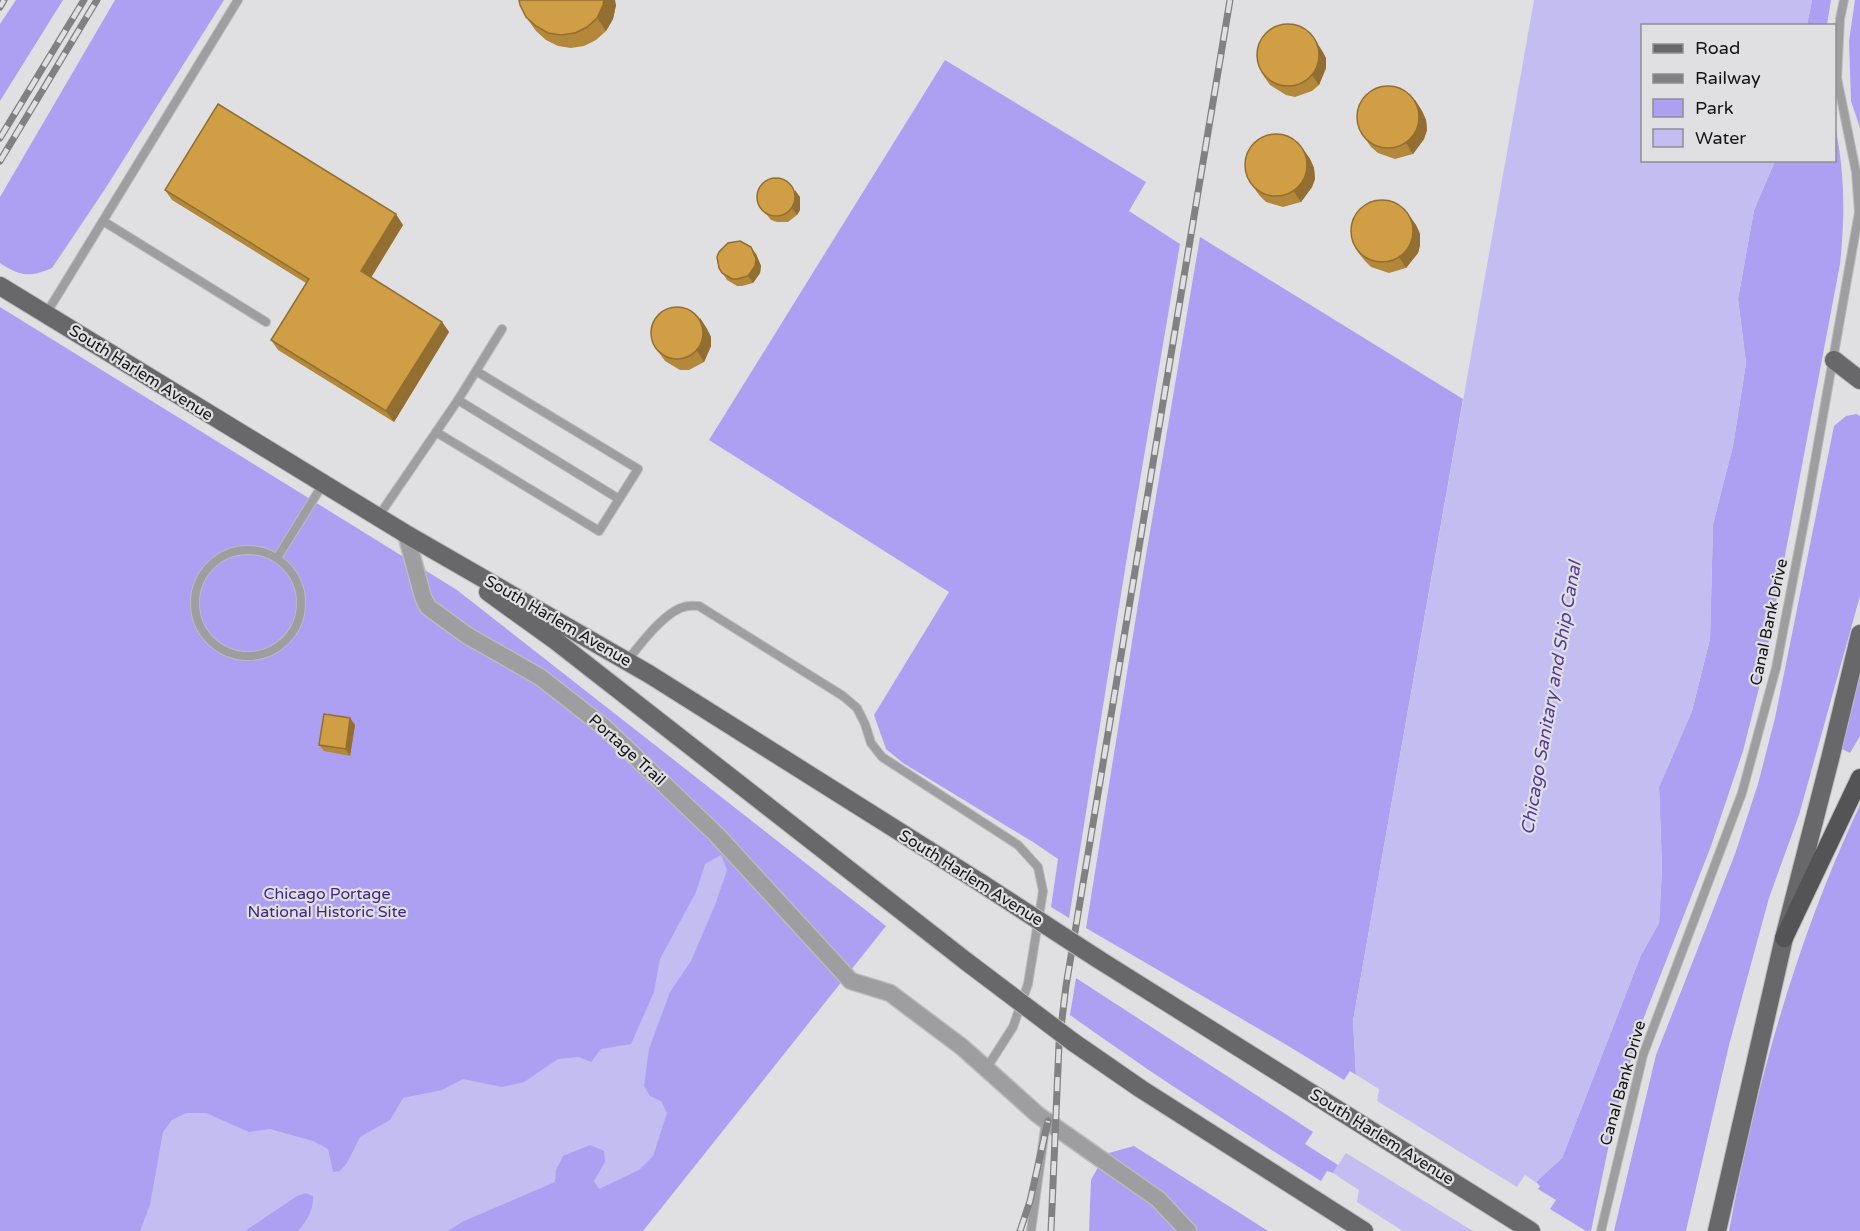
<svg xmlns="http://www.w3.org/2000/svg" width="1860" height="1231" viewBox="0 0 1860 1231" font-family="'Varela Round',sans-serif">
	<rect width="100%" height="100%" fill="#e0e0e3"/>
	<g fill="#ada0f3">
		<polygon points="16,0 63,0 0,101 0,24"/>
		<path d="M115 0H224L105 189 52 268C29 278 20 276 0 263V197Z"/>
		<polygon points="1812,0 1831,0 1827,25 1807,25"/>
		<polygon points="1855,0 1860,0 1860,128 1851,101 1849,41"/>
		<polygon points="945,60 1146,182 1129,211 1180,244 1127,557 1069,918 1051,907 1058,859 1033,842 903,763 886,749 874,715 949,592 709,440"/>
		<path d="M1835 126C1845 172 1845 218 1840 264L1763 672 1743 751 1711 846 1639 1030 1613 1125 1591 1231H1586L1550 1209 1556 1200 1538 1189 1540 1186 1536 1182 1562 1158 1641 955 1659 923 1662 868 1659 787 1692 711 1710 639 1713 524 1733 446 1746 363 1738 299 1754 210 1775 161 1834 160Z"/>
		<polygon points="1200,237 1463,399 1353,1021 1356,1075 1350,1071 1344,1080 1290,1047 1086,928 1143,573"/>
		<polygon points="0,307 457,590 886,926 643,1231 0,1231"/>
		<polygon points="1856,414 1860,416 1860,596 1799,815 1769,898 1729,1045 1686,1231 1614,1231 1656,1055 1735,854 1758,784 1775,718 1834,426 1846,416"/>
		<polygon points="1860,668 1860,736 1850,753 1840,748"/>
		<path d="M1860 805V1231H1729C1756 1085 1796 940 1860 805Z"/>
		<path d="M1076 978 1313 1132 1305 1144 1338 1165 1333 1173 1327 1171 1321 1181C1236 1128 1152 1074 1070 1015Z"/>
		<polygon points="1134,1146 1268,1231 1089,1231 1091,1180 1105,1154"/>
	</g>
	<g fill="#c4bdf1">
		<polygon points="1534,0 1812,0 1807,25 1642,26 1642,160 1775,161 1754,210 1738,299 1746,363 1733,446 1713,524 1710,639 1692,711 1659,787 1662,868 1659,923 1641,955 1562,1158 1536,1182 1528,1231 1339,1231 1359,1191 1333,1173 1377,1101 1379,1090 1356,1075 1353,1021"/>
		<path d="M721 855 727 870 715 905 691 961 670 992 649 1049 644 1086 650 1096 661 1101 667 1113 653 1156 639 1170 599 1189 594 1181 605 1162 604 1151 590 1145 563 1156 556 1170 555 1182 462 1222 448 1231H298C307 1221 314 1209 313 1196L306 1193 297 1196 245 1231H140L150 1205 163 1132 172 1120 186 1113H206L249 1132 270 1129 313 1141 328 1149 333 1172 340 1171 347 1163 360 1137 390 1120 403 1098 442 1090 463 1079 502 1087 524 1082 558 1059 579 1057 591 1062 601 1049 631 1044 654 992 660 959 696 892 705 864Z"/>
	</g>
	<g fill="#e0e0e3">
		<polygon points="1353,1073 1379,1089 1377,1101 1517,1187 1525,1175 1538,1184 1531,1231 1473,1231 1346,1153 1338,1165 1336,1163 1374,1100 1376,1091 1354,1077"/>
		<polygon points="1330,1172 1359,1190 1357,1202 1403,1231 1336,1231 1356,1197 1356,1192 1331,1176"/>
	</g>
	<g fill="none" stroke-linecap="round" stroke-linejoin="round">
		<g stroke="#bbbbbe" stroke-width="10">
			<g id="service">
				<polyline points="103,221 266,322"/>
				<polyline points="46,314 238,0"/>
				<polyline points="476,371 502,329"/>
				<polyline points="436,432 599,531 638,469 476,371 458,400"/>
				<polyline points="378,517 458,400 619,499"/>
				<circle cx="248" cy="603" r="53"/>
				<polyline points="277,558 323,484"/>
				<path d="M627 661C639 646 664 612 684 607 688 605 694 606 699 606L843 696 857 708 865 724 871 743 882 757 1018 845 1038 867 1043 891 1028 984 1013 1027 986 1069"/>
				<polyline points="1031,1231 1046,1121"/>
				<polyline points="1601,1231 1643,1055 1742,793 1776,668 1806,512 1859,212 1856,172 1837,78 1840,19 1844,0"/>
			</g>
		</g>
		<g stroke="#bbbbbe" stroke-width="19">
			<polyline id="minor" points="406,534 423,597 428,607 468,636 540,677 604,727 717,835 851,981 890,993 962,1047 1038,1115 1158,1199 1188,1231"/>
		</g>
		<g stroke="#bbbbbe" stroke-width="20">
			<g id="primary">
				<polyline points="0,286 406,534 649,674 981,883"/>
				<polyline points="1834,360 1860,380"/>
				<polyline points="488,592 556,641 967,962"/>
				<polyline points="1098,959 1531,1231"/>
				<polyline points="1073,1042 1141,1089 1364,1231"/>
				<polyline points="1717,1231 1784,938 1831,755 1860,634"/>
			</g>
		</g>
		<g stroke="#bbbbbe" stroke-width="20">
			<polyline id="motorway" points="1784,938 1860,778"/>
		</g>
		<use href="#service" stroke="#9e9ea0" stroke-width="8"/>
		<use href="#minor" stroke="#9e9ea0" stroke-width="16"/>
		<use href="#primary" stroke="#68676a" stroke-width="18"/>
		<use href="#motorway" stroke="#545457" stroke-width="18"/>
		<g stroke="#818184" stroke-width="7">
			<g id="rail">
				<polyline points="0,7 4,0"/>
				<polyline points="0,138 84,0"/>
				<polyline points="0,161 97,0"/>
				<polyline points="1020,1231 1030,1201 1048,1121"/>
				<polyline points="1051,1231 1059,1044 1066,986 1230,0"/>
			</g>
		</g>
		<use href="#rail" stroke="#e0e0e3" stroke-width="4.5" stroke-dasharray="14" stroke-linecap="butt"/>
		<g stroke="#bbbbbe" stroke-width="20" stroke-linecap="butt">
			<g id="primary-bridge">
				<polyline points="981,883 1098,959"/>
				<polyline points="967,962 1073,1042"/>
			</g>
		</g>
		<use href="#primary-bridge" stroke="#68676a" stroke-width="18"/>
	</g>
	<g fill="#b3883b">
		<polygon points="616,5 613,19 606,31 596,40 584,46 571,48 558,46 546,40 536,31 526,17"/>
		<polygon points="1321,49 1326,58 1326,68 1319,85 1312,91 1295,97 1286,95 1270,85 1263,75"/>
		<polygon points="1415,100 1422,111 1426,120 1427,130 1424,139 1413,154 1395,159 1378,153 1371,147 1364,137"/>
		<polygon points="1303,149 1310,159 1314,168 1315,179 1312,187 1301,202 1283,207 1266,202 1259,195 1252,185"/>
		<polygon points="165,190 403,225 371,278 442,322 449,332 394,422 278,350 271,340 306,283 172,200"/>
		<polygon points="800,197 800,210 797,215 788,222 777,222 771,220 759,205"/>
		<polygon points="1408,214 1416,225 1420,234 1420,245 1418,253 1406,268 1389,273 1371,267 1365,261 1357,251"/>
		<polygon points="756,254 761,266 760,273 753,283 742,286 737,286 727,280 719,268"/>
		<polygon points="700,318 707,329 711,337 711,346 704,362 689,370 680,370 665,361 658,351"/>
		<polygon points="350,718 355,725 350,756 324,751 319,745"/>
	</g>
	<g fill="#926f30">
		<polygon points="604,0 615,0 616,5 613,19 606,31 597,18"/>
		<polygon points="1314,38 1321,49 1326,58 1326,68 1319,85 1312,75"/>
		<polygon points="1415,100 1422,111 1426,120 1427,130 1424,139 1413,154 1406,143"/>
		<polygon points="1303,149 1310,159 1314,168 1315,179 1312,187 1301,202 1294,192"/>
		<polygon points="795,190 800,197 800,210 797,215 792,208"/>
		<polygon points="396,214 403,225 368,282 361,271"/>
		<polygon points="1408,214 1416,225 1420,234 1420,245 1418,253 1406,268 1399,257"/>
		<polygon points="751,247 756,254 761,266 760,273 753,283 748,276"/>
		<polygon points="700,318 707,329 711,337 711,346 704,362 697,351"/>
		<polygon points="442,322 449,332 394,422 386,411"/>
		<polygon points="350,718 355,725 350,756 346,749"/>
	</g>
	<g fill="#d09e45" stroke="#926f30" stroke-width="1.5">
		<polygon points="519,0 604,0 603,5 597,18 587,27 575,33 561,35 548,33 536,26 526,17 520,5"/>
		<circle cx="1288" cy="55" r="31"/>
		<circle cx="1388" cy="117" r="31"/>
		<polygon points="218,104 396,214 361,271 442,322 386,411 271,340 309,279 165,190"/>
		<circle cx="1276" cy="165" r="31"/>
		<circle cx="776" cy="197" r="19"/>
		<circle cx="1382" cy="231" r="31"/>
		<polygon points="740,241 751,247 756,259 755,266 748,276 737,279 732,279 722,273 719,268 717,257 719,252 728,243"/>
		<circle cx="677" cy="333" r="26"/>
		<polygon points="324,714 350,718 346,749 319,745"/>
	</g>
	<g text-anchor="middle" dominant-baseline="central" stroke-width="4.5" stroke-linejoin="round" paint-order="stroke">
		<g font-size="16" fill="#131315" stroke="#e0e0e3">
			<text transform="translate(141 373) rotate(32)">South Harlem Avenue</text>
			<text transform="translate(558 621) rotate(30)">South Harlem Avenue</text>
			<text transform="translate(1769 622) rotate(-78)">Canal Bank Drive</text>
			<text transform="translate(627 750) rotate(42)">Portage Trail</text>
			<text transform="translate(971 878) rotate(32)">South Harlem Avenue</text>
			<text transform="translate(1623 1083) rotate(-74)">Canal Bank Drive</text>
			<text transform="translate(1382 1137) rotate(32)">South Harlem Avenue</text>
		</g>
		<g font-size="16" fill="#412585" stroke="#e0e0e3">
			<text x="327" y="894">Chicago Portage<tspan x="327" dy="18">National Historic Site</tspan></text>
		</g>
		<g font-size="18" font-style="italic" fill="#52399a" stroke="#e0e0e3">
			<text transform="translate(1551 698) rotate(-80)">Chicago Sanitary and Ship Canal</text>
		</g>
	</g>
	<rect x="1641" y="24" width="195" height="138" fill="#e0e0e3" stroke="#8e8e91" stroke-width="1.5"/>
	<rect x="1653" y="44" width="30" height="9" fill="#68676a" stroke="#8e8e91" stroke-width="1.5"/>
	<text x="1695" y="54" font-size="18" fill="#131315">Road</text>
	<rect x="1653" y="74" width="30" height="9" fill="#818184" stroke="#8e8e91" stroke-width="1.5"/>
	<text x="1695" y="84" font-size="18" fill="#131315">Railway</text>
	<rect x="1653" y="99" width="30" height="18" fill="#ada0f3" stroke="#8e8e91" stroke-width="1.5"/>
	<text x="1695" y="114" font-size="18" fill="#131315">Park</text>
	<rect x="1653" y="129" width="30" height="18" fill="#c4bdf1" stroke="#8e8e91" stroke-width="1.5"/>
	<text x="1695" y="144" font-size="18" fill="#131315">Water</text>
</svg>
